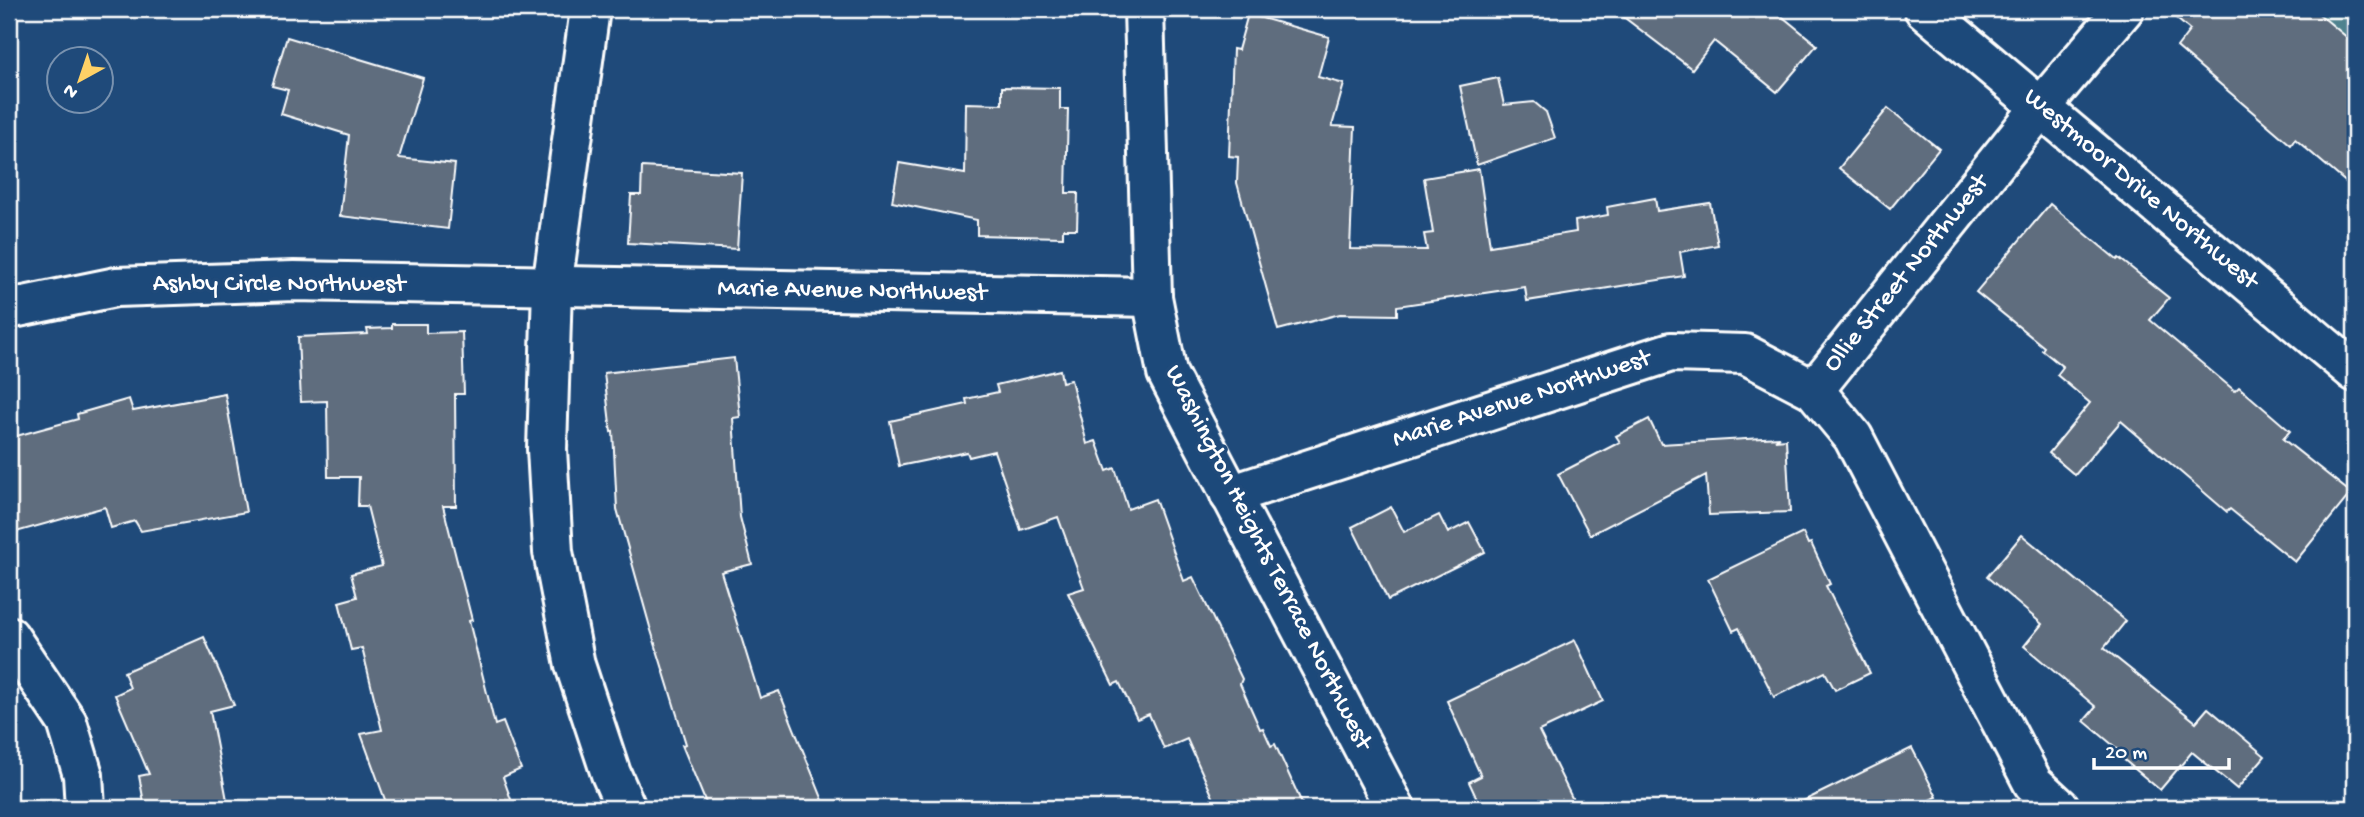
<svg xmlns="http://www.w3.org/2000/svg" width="2364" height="817" viewBox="0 0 2364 817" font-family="'Gochi Hand',sans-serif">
	<rect width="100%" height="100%" fill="#1f4a7a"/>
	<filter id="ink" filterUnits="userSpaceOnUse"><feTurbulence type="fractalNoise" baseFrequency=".0143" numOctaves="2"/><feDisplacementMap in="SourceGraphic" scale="14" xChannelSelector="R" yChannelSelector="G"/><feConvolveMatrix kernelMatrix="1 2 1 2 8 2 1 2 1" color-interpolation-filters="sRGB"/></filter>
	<g filter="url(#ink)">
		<polygon fill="#4f828e" stroke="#a7c0c6" stroke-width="2" points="2253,9 2355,9 2355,87"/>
		<g fill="#5e6d7e" stroke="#fff" stroke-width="2">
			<polygon points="1613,9 1773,9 1817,45 1777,92 1714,41 1692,69"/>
			<polygon points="2165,9 2313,9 2355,44 2355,190 2295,139 2291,145 2177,47 2190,30"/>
			<polygon points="1248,14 1329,37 1318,77 1344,84 1332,126 1355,127 1350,249 1427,250 1424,234 1433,233 1424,178 1479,169 1490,246 1576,232 1575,221 1608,215 1607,207 1655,198 1657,211 1710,203 1718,245 1680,252 1684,276 1527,301 1525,287 1397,306 1397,315 1340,314 1278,330 1237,183 1238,157 1229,156 1233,49 1238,50"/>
			<polygon points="287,37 423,78 399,158 455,164 448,229 340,216 349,135 281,114 288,90 272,86"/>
			<polygon points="1498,78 1504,105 1534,102 1546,112 1555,138 1477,165 1460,86"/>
			<polygon points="1002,87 1060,88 1060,109 1068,109 1066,193 1078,193 1077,229 1063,229 1063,237 977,235 977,220 892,202 899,163 965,174 966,103 1002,104"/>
			<polygon points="1888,108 1939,149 1890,209 1839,168"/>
			<polygon points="642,167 742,173 737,249 628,243 631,195 641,195"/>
			<polygon points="2050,204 2117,260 2119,258 2169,298 2150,320 2235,391 2239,387 2290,431 2283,439 2351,493 2295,562 2230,509 2227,512 2121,421 2075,475 2049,453 2090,403 2057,375 2063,367 2042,350 2044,347 1976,292"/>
			<polygon points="392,324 426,324 426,333 462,332 464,394 455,394 456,506 443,506 472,620 469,621 495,725 503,722 521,769 503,777 514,808 388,808 361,734 382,730 362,648 351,650 339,602 357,597 351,574 382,566 367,506 358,506 359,477 328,477 327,401 301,402 298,337 368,334 367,329 392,328"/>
			<polygon points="734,358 740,417 733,418 740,517 752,564 721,572 760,698 779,691 826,808 708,808 682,745 686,744 650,627 617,509 613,431 611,432 604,373"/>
			<polygon points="1060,370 1062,382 1071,380 1087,444 1096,441 1107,471 1115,468 1128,509 1155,499 1184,581 1193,577 1242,679 1240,684 1260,729 1263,728 1271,746 1275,744 1304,808 1218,808 1187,739 1164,749 1149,714 1137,719 1119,682 1113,685 1068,593 1084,588 1058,517 1021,530 994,451 969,457 967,452 899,466 890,421 967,404 966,399 998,392 996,385"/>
			<polygon points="225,394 246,512 141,531 135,521 111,528 105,507 9,534 9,438 78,419 77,414 129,399 133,411"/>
			<polygon points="1649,419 1661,444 1780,437 1775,440 1786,439 1790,512 1709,515 1706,475 1590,535 1558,474 1620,442 1616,436"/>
			<polygon points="1391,507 1404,532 1439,515 1448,533 1469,522 1485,552 1388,600 1352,527"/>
			<polygon points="1803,533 1808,544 1811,543 1830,584 1826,586 1870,673 1835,690 1825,672 1774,697 1739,628 1733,631 1708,579"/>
			<polygon points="2022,535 2126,621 2104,648 2196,722 2208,708 2265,756 2237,789 2192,752 2160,790 2123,759 2126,756 2084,721 2096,707 2024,646 2042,624 1987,577"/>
			<polygon points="204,637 234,705 210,711 227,800 182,808 145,808 139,776 149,774 115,695 130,688 124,672"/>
			<polygon points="1575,640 1603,701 1539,731 1577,808 1481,808 1469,782 1481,776 1447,701"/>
			<polygon points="1912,748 1937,797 1913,808 1789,808"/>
		</g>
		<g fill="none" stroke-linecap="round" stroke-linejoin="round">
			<g stroke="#fff" stroke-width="44">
				<g id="street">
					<polyline points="590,9 552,287 547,449 553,552 575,665 611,774 626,808"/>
					<polyline points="1144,9 1152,297 1167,373 1395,808"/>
					<polyline points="1924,9 2355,372"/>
					<polyline points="9,309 116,287 294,281 1152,297"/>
					<polyline points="1814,390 2041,107 2124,9"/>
					<polyline points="1230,495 1671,352 1745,354 1814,390 1853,437 2033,783 2060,808"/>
					<polyline points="9,636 67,722 83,775 85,808"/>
				</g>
			</g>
			<use href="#street" stroke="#1f4a7a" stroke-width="38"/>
		</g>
	</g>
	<g text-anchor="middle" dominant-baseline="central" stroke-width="7" stroke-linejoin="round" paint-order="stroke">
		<g font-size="26" fill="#fff" stroke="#1f4a7a">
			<text transform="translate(2140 190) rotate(40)">Westmoor Drive Northwest</text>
			<text transform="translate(1907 274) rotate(-51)">Ollie Street Northwest</text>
			<text x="279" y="285">Ashby Circle Northwest</text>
			<text transform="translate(852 292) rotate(1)">Marie Avenue Northwest</text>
			<text transform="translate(1522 400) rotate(-18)">Marie Avenue Northwest</text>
			<text transform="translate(1267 558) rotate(63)">Washington Heights Terrace Northwest</text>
		</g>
	</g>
	<rect width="2364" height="817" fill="none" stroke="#1f4a7a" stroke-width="35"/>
	<rect x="18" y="18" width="2329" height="782" fill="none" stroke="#fff" stroke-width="2.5" filter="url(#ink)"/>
	<g transform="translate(80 80) rotate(220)"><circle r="33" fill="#1f4a7a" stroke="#7992af" stroke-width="2"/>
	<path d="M0-5L12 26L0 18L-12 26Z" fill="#ffd166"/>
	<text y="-10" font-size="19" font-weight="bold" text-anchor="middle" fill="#ffffff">N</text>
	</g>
	<path d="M2094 758v10h135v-10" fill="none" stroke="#ffffff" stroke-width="3.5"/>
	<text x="2105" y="758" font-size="21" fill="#ffffff" stroke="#1f4a7a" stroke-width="5" paint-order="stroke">20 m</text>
</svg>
